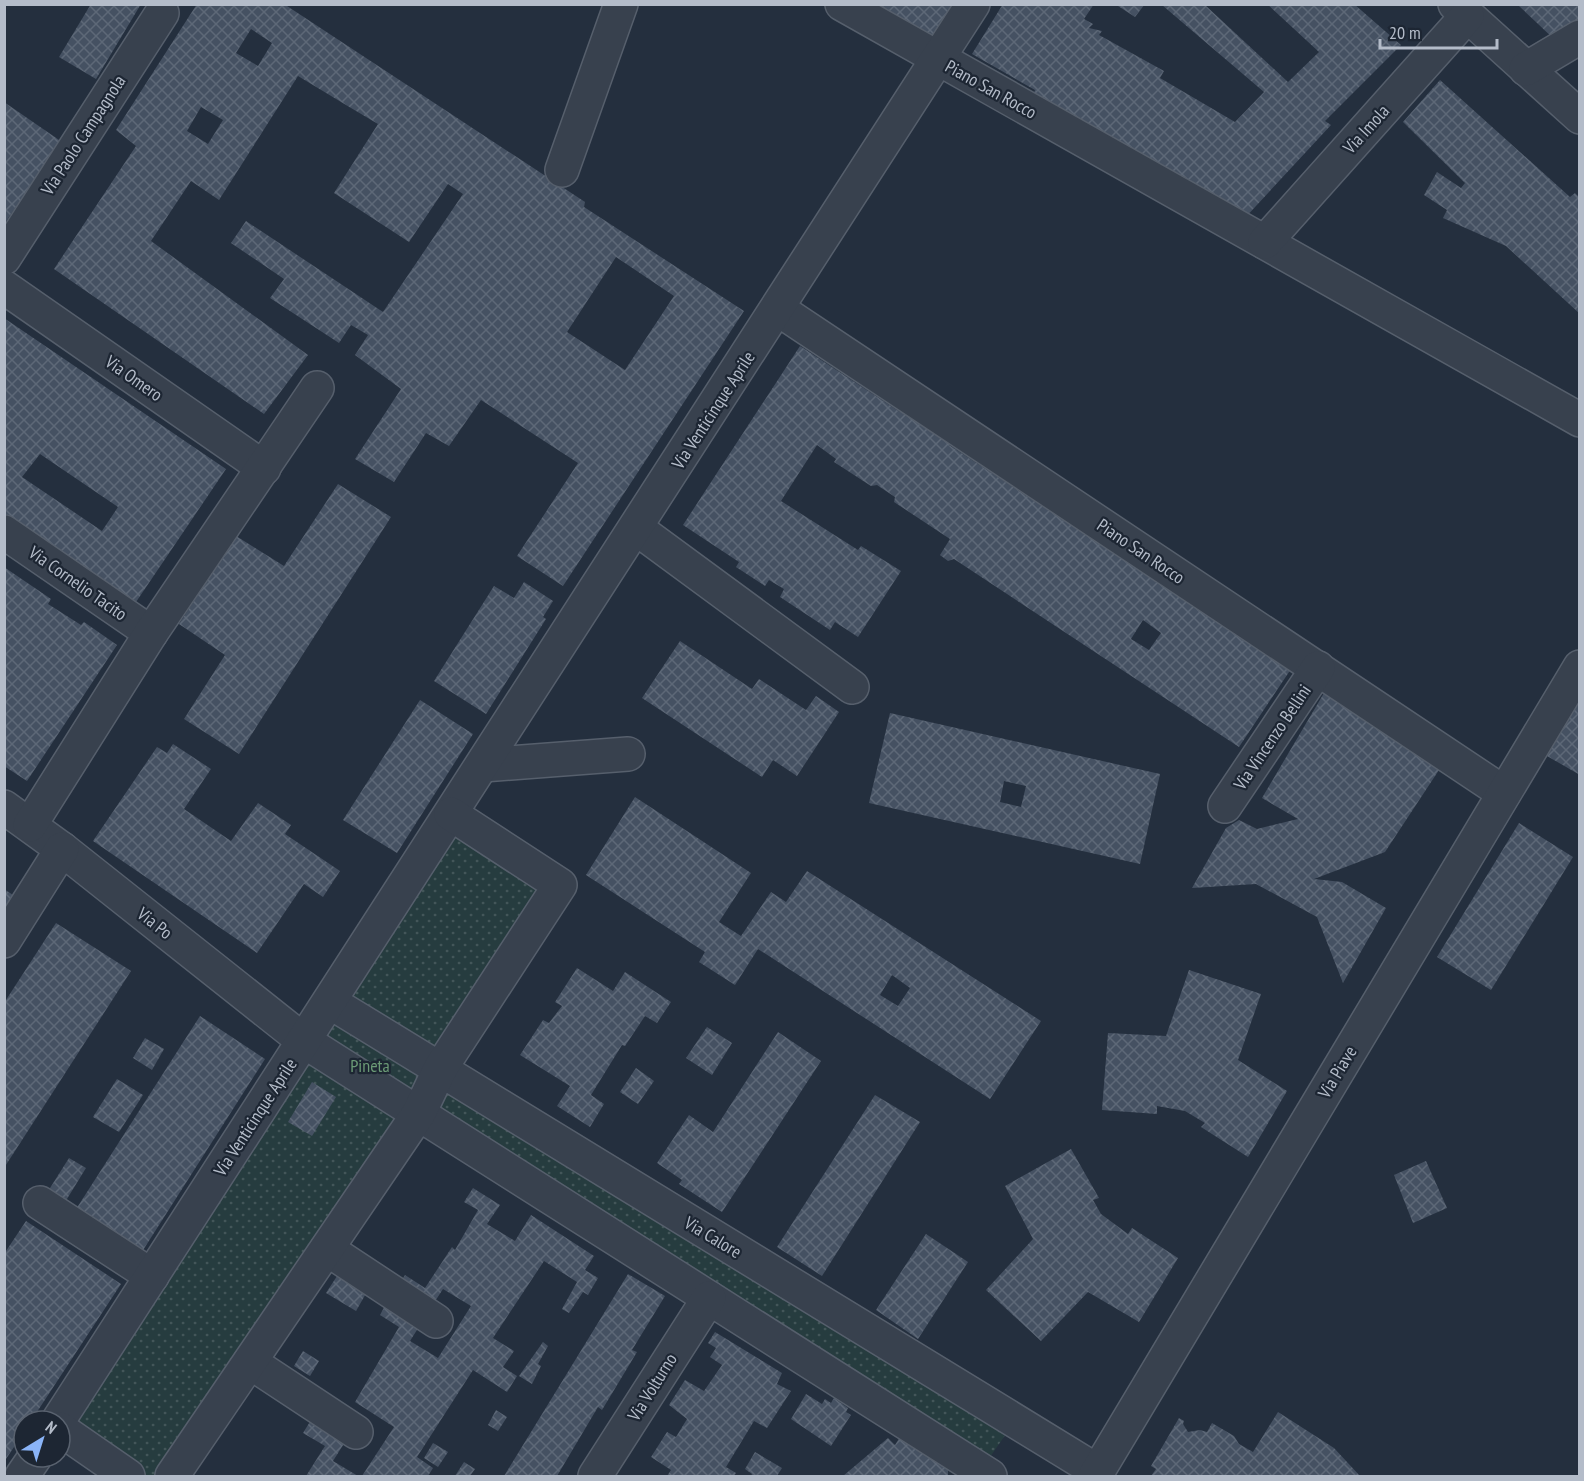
<svg xmlns="http://www.w3.org/2000/svg" width="1584" height="1481" viewBox="0 0 1584 1481" font-family="'PT Sans Narrow',sans-serif">
	<defs>
		<pattern id="garden-dots" width="8" height="8" patternUnits="userSpaceOnUse" patternTransform="scale(1.5)"><rect width="8" height="8" fill="#263c3f"/><path d="M2 2h.1M6 6h.1" fill="none" stroke="#435659" stroke-width="1.8" stroke-linecap="round"/></pattern>
		<pattern id="building-cross-hatch" width="8" height="8" patternUnits="userSpaceOnUse" patternTransform="scale(1.5)"><rect width="8" height="8" fill="#455162"/><path d="M0 0l8 8M0 8l8-8" fill="none" stroke="#5d6877"/></pattern>
	</defs>
	<rect width="100%" height="100%" fill="#242f3e"/>
	<polygon fill="url(#garden-dots)" points="451,814 560,885 440,1069 1015,1421 981,1470 419,1113 172,1476 128,1476 60,1429"/>
	<g fill="url(#building-cross-hatch)" fill-rule="evenodd">
		<polygon points="91,4 141,4 96,79 59,57"/>
		<path d="M197 4H284L585 202 584 207 744 311 563 586 517 556 578 463 481 400 449 446 426 433 394 482 355 459 401 389 355 355 368 335 351 325 339 343 270 298 284 279 231 243 246 221 383 312 463 194 448 184 409 242 334 193 378 124 351 108 298 76 219 200 191 181 151 241 308 355 264 414 54 269 136 146 116 130ZM251 29 272 43 258 66 236 53ZM201 107 223 120 208 144 187 131ZM616 257 674 296 625 370 567 332Z"/>
		<polygon points="873,4 953,4 929,43"/>
		<polygon points="1003,4 1094,4 1084,19 1093,24 1089,28 1102,31 1099,35 1164,71 1160,78 1235,122 1264,92 1162,5 1205,5 1288,82 1319,52 1267,4 1354,4 1401,45 1325,121 1331,125 1243,220 1031,101 1035,90 972,54"/>
		<polygon points="1115,4 1145,4 1135,17"/>
		<polygon points="1517,4 1580,4 1580,25 1555,40"/>
		<polygon points="1440,80 1570,197 1575,193 1580,198 1580,314 1506,246 1443,218 1447,210 1424,195 1437,172 1461,188 1465,183 1403,122"/>
		<polygon points="4,102 62,142 4,224"/>
		<path d="M4 318 226 469 136 602 4 513ZM40 454 118 507 102 531 22 477Z"/>
		<path d="M800 346 900 412 905 406 954 437 949 445 1291 669 1239 747 954 559 948 561 940 555 950 539 894 502 895 497 877 485 871 486 834 462 836 459 817 445 781 501 858 550 861 546 901 571 858 637 835 622 830 630 780 597 784 589 769 580 765 586 736 567 739 562 683 525ZM1143 620 1161 633 1149 650 1131 639Z"/>
		<polygon points="338,484 391,517 239,754 184,719 225,655 179,624 236,536 284,566"/>
		<polygon points="4,567 51,599 48,604 81,625 84,622 117,645 27,781 4,766"/>
		<polygon points="524,582 553,601 543,617 546,619 486,714 434,681 494,586 514,598"/>
		<polygon points="680,641 752,689 759,679 806,710 816,696 839,712 797,776 773,760 762,777 642,698"/>
		<polygon points="1324,693 1439,770 1385,852 1314,879 1342,882 1386,908 1343,983 1317,917 1256,884 1192,888 1226,828 1239,820 1257,829 1298,819 1262,798"/>
		<polygon points="1580,699 1580,775 1547,756"/>
		<polygon points="420,700 473,734 397,853 343,820"/>
		<path d="M890 713 1160 774 1140 864 869 803ZM1004 781 1026 786 1021 807 1000 802Z"/>
		<polygon points="173,744 211,769 184,809 231,841 258,803 291,825 285,834 340,871 323,897 304,884 257,953 93,841 157,747 167,753"/>
		<path d="M635 797 751 873 719 922 741 936 771 892 786 902 807 871 1041 1021 990 1099 758 949 735 985 699 962 705 952 586 875ZM892 975 910 988 898 1006 880 995Z"/>
		<polygon points="1519,823 1573,857 1491,990 1437,957"/>
		<polygon points="4,889 16,897 4,915"/>
		<polygon points="56,923 131,971 4,1168 4,1003"/>
		<polygon points="577,968 613,991 625,972 671,1002 657,1023 645,1016 625,1046 622,1045 591,1095 604,1104 590,1127 557,1106 570,1086 520,1055 543,1020 549,1023 562,1006 555,1002"/>
		<polygon points="1189,970 1261,994 1238,1060 1287,1091 1248,1157 1201,1127 1205,1123 1185,1111 1157,1106 1157,1114 1102,1110 1108,1033 1166,1036"/>
		<polygon points="200,1016 265,1059 138,1258 71,1217"/>
		<polygon points="707,1027 732,1043 712,1075 686,1058"/>
		<polygon points="778,1032 821,1061 722,1212 679,1184 682,1180 657,1163 689,1115 713,1132"/>
		<polygon points="145,1038 164,1049 152,1070 133,1058"/>
		<polygon points="636,1068 654,1081 638,1104 620,1092"/>
		<polygon points="117,1079 143,1095 119,1132 93,1117"/>
		<polygon points="312,1082 336,1097 312,1136 288,1122"/>
		<polygon points="875,1095 920,1122 822,1276 777,1247"/>
		<polygon points="1071,1149 1099,1198 1093,1200 1101,1214 1128,1234 1132,1228 1178,1258 1139,1322 1088,1292 1041,1341 986,1290 1033,1239 1005,1186"/>
		<polygon points="69,1158 86,1168 62,1207 45,1196"/>
		<polygon points="1426,1161 1447,1208 1413,1223 1394,1175"/>
		<polygon points="473,1188 500,1205 487,1224 515,1241 531,1215 594,1256 585,1270 598,1278 588,1295 583,1292 569,1313 562,1309 577,1282 544,1261 493,1338 514,1351 503,1367 517,1376 507,1392 473,1370 417,1457 433,1468 428,1476 362,1476 394,1427 355,1402 399,1327 380,1315 388,1300 422,1322 410,1341 438,1358 471,1306 443,1289 430,1309 397,1288 405,1275 425,1288 452,1247 455,1250 478,1210 464,1202"/>
		<polygon points="26,1221 121,1284 31,1421 24,1421 24,1432 4,1462 4,1254"/>
		<polygon points="926,1234 968,1262 918,1339 876,1310"/>
		<polygon points="339,1273 368,1290 356,1311 326,1293"/>
		<polygon points="628,1274 665,1296 632,1350 637,1352 602,1410 598,1407 557,1476 504,1476"/>
		<polygon points="715,1332 782,1373 777,1384 791,1391 767,1428 754,1421 726,1467 736,1473 734,1476 667,1476 671,1470 651,1457 667,1432 676,1437 687,1419 669,1405 685,1380 704,1391 722,1365 710,1357 716,1348 708,1343"/>
		<polygon points="543,1342 548,1346 538,1364 541,1366 532,1384 519,1376"/>
		<polygon points="303,1351 319,1361 310,1376 294,1366"/>
		<polygon points="806,1394 822,1404 825,1399 831,1403 834,1398 848,1408 846,1412 851,1415 831,1446 791,1419"/>
		<polygon points="496,1410 507,1417 498,1431 488,1425"/>
		<polygon points="1278,1412 1334,1448 1360,1476 1151,1476 1156,1469 1151,1466 1179,1418 1184,1421 1183,1424 1188,1432 1200,1430 1207,1432 1212,1423 1234,1436 1239,1444 1253,1452"/>
		<polygon points="311,1420 345,1442 333,1461 358,1476 306,1476 325,1446 303,1433"/>
		<polygon points="900,1437 948,1467 948,1476 843,1476 888,1438 895,1445"/>
		<polygon points="433,1443 448,1452 438,1467 424,1458"/>
		<polygon points="755,1452 782,1468 777,1476 751,1476 752,1474 745,1469"/>
		<polygon points="464,1462 475,1469 470,1476 455,1476"/>
	</g>
	<g fill="none" stroke-linecap="round" stroke-linejoin="round">
		<g stroke="#565f6c" stroke-width="36">
			<g id="minor">
				<polyline points="842,4 1580,420"/>
				<polyline points="1455,4 1580,117"/>
				<polyline points="1526,69 1580,37"/>
				<polyline points="562,170 621,4"/>
				<polyline points="1265,242 1467,16"/>
				<polyline points="4,258 162,13"/>
				<polyline points="4,287 264,468"/>
				<polyline points="778,309 1504,793"/>
				<polyline points="636,528 852,687"/>
				<polyline points="4,532 151,633"/>
				<polyline points="483,765 628,754"/>
				<polyline points="1225,806 1318,668"/>
				<polyline points="4,807 62,849 304,1041 990,1476"/>
				<polyline points="30,825 151,633 317,388"/>
				<polyline points="4,941 62,849"/>
				<polyline points="330,1002 1097,1471"/>
				<polyline points="40,1203 152,1276"/>
				<polyline points="327,1249 436,1321"/>
				<polyline points="250,1362 356,1432"/>
				<polyline points="58,1421 973,4"/>
				<polyline points="60,1429 128,1476"/>
				<polyline points="22,1476 35,1457"/>
				<polyline points="172,1476 419,1113 440,1069 560,885 451,814"/>
				<polyline points="595,1476 709,1298"/>
				<polyline points="1095,1476 1580,667"/>
			</g>
		</g>
		<use href="#minor" stroke="#38414e" stroke-width="33"/>
	</g>
	<g text-anchor="middle" dominant-baseline="central" stroke-width="4.5" stroke-linejoin="round" paint-order="stroke">
		<g font-size="18" fill="#b4bcc9" stroke="#1d2633">
			<text transform="translate(991 89) rotate(29)">Piano San Rocco</text>
			<text transform="translate(1366 129) rotate(-48)">Via Imola</text>
			<text transform="translate(83 135) rotate(-57)">Via Paolo Campagnola</text>
			<text transform="translate(134 378) rotate(35)">Via Omero</text>
			<text transform="translate(713 410) rotate(-57)">Via Venticinque Aprile</text>
			<text transform="translate(1141 551) rotate(34)">Piano San Rocco</text>
			<text transform="translate(78 583) rotate(35)">Via Cornelio Tacito</text>
			<text transform="translate(1272 737) rotate(-56)">Via Vincenzo Bellini</text>
			<text transform="translate(155 923) rotate(38)">Via Po</text>
			<text transform="translate(1337 1072) rotate(-59)">Via Piave</text>
			<text transform="translate(255 1117) rotate(-57)">Via Venticinque Aprile</text>
			<text transform="translate(713 1237) rotate(31)">Via Calore</text>
			<text transform="translate(652 1387) rotate(-58)">Via Volturno</text>
		</g>
		<g font-size="18" fill="#6b9a76" stroke="#1d2633">
			<text x="370" y="1065">Pineta</text>
		</g>
	</g>
	<rect width="1584" height="1481" fill="none" stroke="#b4bcc9" stroke-width="12"/>
	<g transform="translate(42 1439) rotate(38)"><circle r="28" fill="#1d2633" stroke="#59626f" stroke-width="1.5"/>
	<path d="M0-4.5L10 22L0 15L-10 22Z" fill="#8ab4f8"/>
	<text y="-9" font-size="16" font-weight="bold" text-anchor="middle" fill="#b4bcc9">N</text>
	</g>
	<path d="M1380 39v9h117v-9" fill="none" stroke="#b4bcc9" stroke-width="3"/>
	<text x="1389" y="39" font-size="18" fill="#b4bcc9" stroke="#1d2633" stroke-width="4.5" paint-order="stroke">20 m</text>
</svg>
